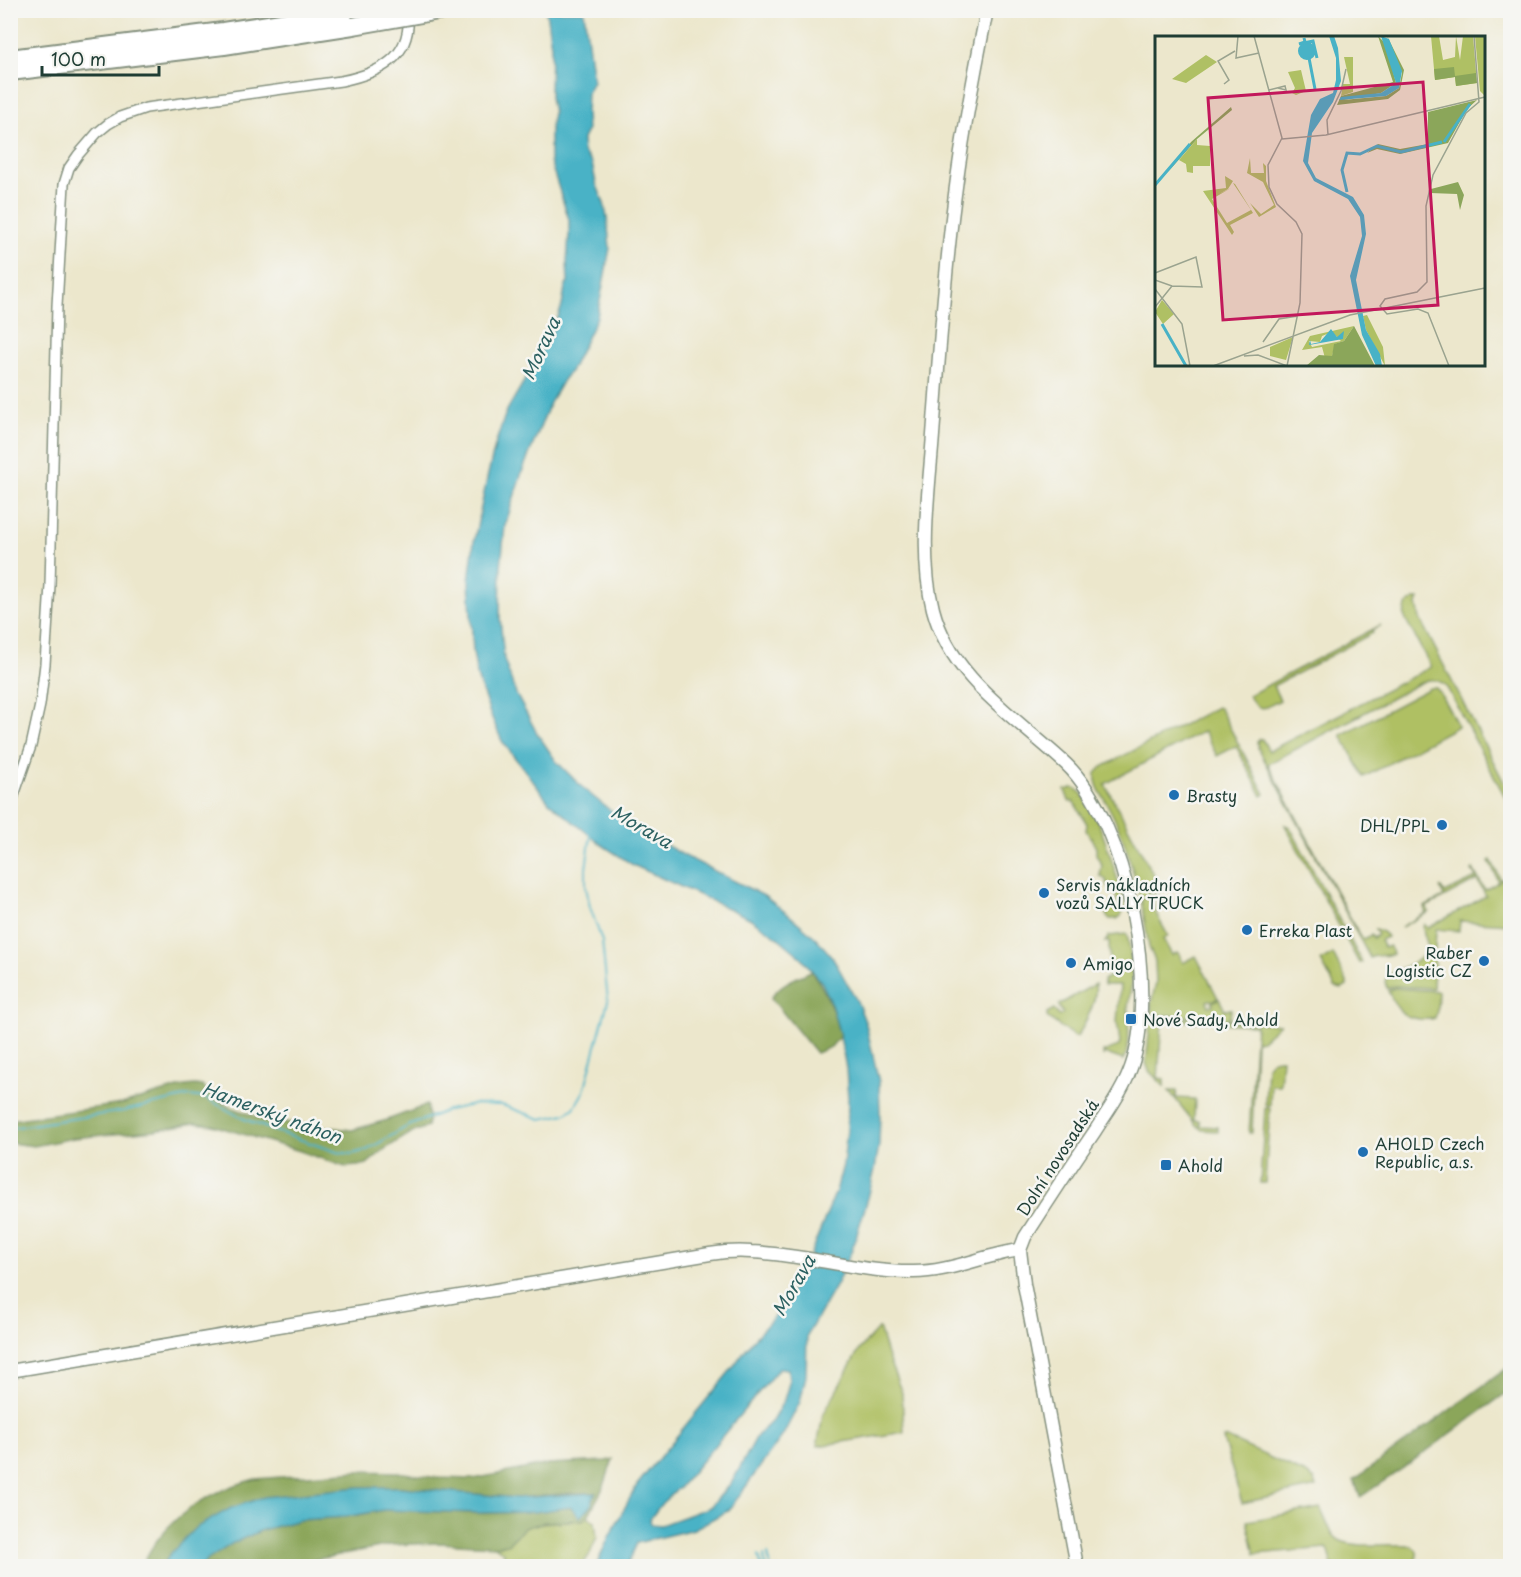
<svg xmlns="http://www.w3.org/2000/svg" width="1521" height="1577" viewBox="0 0 1521 1577" font-family="'Playpen Sans',sans-serif">
	<rect width="100%" height="100%" fill="#f6f6f2"/>
	<filter id="ink" filterUnits="userSpaceOnUse"><feTurbulence type="fractalNoise" baseFrequency=".0167" numOctaves="2"/><feDisplacementMap in="SourceGraphic" scale="12" xChannelSelector="R" yChannelSelector="G"/><feConvolveMatrix kernelMatrix="1 2 1 2 8 2 1 2 1" color-interpolation-filters="sRGB"/></filter>
	<filter id="wash" filterUnits="userSpaceOnUse"><feTurbulence type="fractalNoise" baseFrequency=".008" numOctaves="4" result="noise"/><feDisplacementMap in="SourceGraphic" scale="24" xChannelSelector="R" yChannelSelector="G"/><feGaussianBlur stdDeviation="1.35" result="paint"/><feColorMatrix in="noise" values="0 0 0 0 0 0 0 0 0 0 0 0 0 0 0 0 0 1.4 0 .05"/><feComposite in="paint" operator="in"/></filter>
	<g filter="url(#wash)">
		<rect width="100%" height="100%" fill="#ece7cc"/>
		<g fill="#afc064" stroke="#677e4c" stroke-width="1.5">
			<path d="M1414 599H1419L1417 604 1420 619 1510 794V806L1446 686C1438 679 1431 678 1422 682L1268 764 1359 934 1363 939 1371 935 1373 938 1378 935 1375 929C1380 930 1384 932 1387 937L1380 940 1384 948 1389 946 1393 954C1385 957 1377 954 1370 958L1258 748 1257 742 1260 739H1262L1269 751 1431 667 1404 616 1406 606Z"/>
			<path d="M1381 625 1372 631 1373 633 1273 686 1280 700C1265 708 1259 714 1249 696L1251 694Z"/>
			<polygon points="1430,688 1436,688 1440,693 1458,726 1364,777 1341,735"/>
			<path d="M1217 707 1220 709 1265 794 1262 796 1236 746 1217 756 1204 731 1105 784 1160 887 1140 898C1132 867 1123 832 1107 804 1102 794 1094 785 1096 773L1102 767Z"/>
			<path d="M1073 788C1095 792 1120 886 1125 909H1122L1121 916 1117 919H1110L1107 917 1105 910 1119 908 1115 892H1113L1111 887H1108L1106 880 1100 876 1102 865 1096 854V848L1091 838 1093 837H1090L1086 830 1087 824 1074 802 1069 801 1065 790Z"/>
			<polygon points="1285,825 1290,827 1362,962 1359,963"/>
			<path d="M1491 860 1501 880 1510 876V924L1460 921 1459 931 1436 929 1433 988 1394 986 1387 989 1385 981C1393 966 1417 967 1426 952 1431 942 1420 934 1424 924L1428 928 1486 896 1477 880 1426 907 1429 912 1401 927 1426 913 1424 907 1444 897 1440 887 1445 893 1476 878 1472 870 1473 869 1485 890 1499 882 1489 861Z"/>
			<path d="M1161 889V891C1158 893 1155 895 1154 898 1150 907 1164 927 1168 936L1163 939 1172 955 1178 952 1183 963 1196 956 1218 998 1212 1001 1210 1000 1207 1001 1209 1006 1213 1005 1212 1002 1219 999 1225 1010 1231 1009 1230 1019 1151 1014V1003L1156 983 1155 961 1149 947 1141 900Z"/>
			<path d="M1127 934C1130 948 1133 966 1132 981 1131 991 1128 1000 1128 1009 1127 1028 1133 1043 1123 1060L1104 1053 1103 1056V1052L1119 1046 1120 1042 1117 1022 1120 985H1104L1103 980 1110 976 1109 941 1105 942 1109 936Z"/>
			<polygon points="1333,954 1347,982 1347,986 1342,989 1335,987 1321,961"/>
			<path d="M1095 984C1098 1001 1085 1022 1078 1036L1075 1037 1047 1017V1013L1054 1009 1059 1016 1063 1014 1059 1006 1060 1004Z"/>
			<path d="M1394 988 1438 991 1437 1011 1435 1018C1430 1020 1426 1019 1420 1019 1399 1017 1397 1008 1388 991Z"/>
			<polygon points="1151,1016 1280,1024 1262,1040 1256,1041 1252,1132 1249,1133 1256,1025 1162,1020 1158,1078 1164,1079 1164,1086 1149,1071 1146,1063"/>
			<polygon points="1279,1058 1282,1058 1280,1085 1271,1085 1270,1105 1265,1105 1267,1066 1273,1059"/>
			<polygon points="1169,1091 1177,1091 1176,1098 1195,1099 1194,1120 1200,1121 1200,1126 1218,1127 1218,1131 1202,1130 1196,1125"/>
			<polygon points="1265,1108 1270,1108 1265,1183 1260,1183"/>
			<polygon points="879,1328 888,1358 902,1393 904,1432 817,1446 823,1415 859,1350"/>
			<polygon points="1227,1438 1306,1474 1315,1480 1317,1487 1242,1503 1223,1439"/>
			<path d="M1320 1508C1325 1517 1330 1535 1339 1540 1355 1548 1379 1544 1396 1545 1401 1545 1406 1544 1410 1546 1423 1550 1416 1561 1408 1566H1332L1327 1548 1255 1554 1247 1521Z"/>
			<polygon points="588,1516 595,1522 597,1537 590,1554 582,1566 507,1566 503,1552 495,1546 508,1544 524,1528 541,1523 583,1520"/>
		</g>
		<g fill="#8ba65a" stroke="#557247" stroke-width="1.5">
			<path d="M811 971C827 991 834 1012 840 1036L831 1047 816 1053 771 998C780 983 796 978 811 971Z"/>
			<polygon points="195,1085 202,1086 228,1106 265,1120 352,1130 387,1120 427,1105 429,1118 427,1127 411,1133 385,1149 367,1164 358,1166 345,1167 300,1151 212,1125 195,1123 155,1130 74,1138 34,1146 11,1143 11,1120 122,1104 185,1086"/>
			<polygon points="1510,1366 1510,1390 1402,1469 1360,1497 1354,1480"/>
			<path d="M613 1459 604 1486 588 1516 583 1520 545 1522 524 1528 508 1544 495 1546 438 1543 390 1545 283 1566H201L206 1561 233 1543 262 1530 300 1520 345 1517 384 1510 479 1513 534 1512 571 1507 595 1493H572L517 1498 400 1487 171 1553 162 1566H142C163 1519 206 1492 255 1479L358 1471 397 1472 439 1478 473 1479 549 1464 606 1461Z"/>
		</g>
		<g fill="#48b2c6" stroke="#34787d" stroke-width="1.5" fill-rule="evenodd">
			<path d="M546 11H584L593 81 587 93 586 113 587 131 582 141 583 152 592 163 596 183 604 203 607 217 610 248 597 317 571 370 563 380 550 403 522 472 505 526 501 566 500 617 504 659 516 694 537 733 556 761 586 791 610 810 641 831 685 856 764 896 788 914 816 938 833 958 857 1001 866 1024 879 1082 880 1113 879 1145 875 1169 868 1198 852 1250 836 1285 807 1335 806 1376 800 1402 783 1435 729 1510 694 1529 637 1543 627 1566H596L609 1537 637 1485 730 1371 751 1342 775 1316 801 1277 836 1191 843 1165 847 1130 848 1099 846 1068 840 1036 830 1000 822 983 801 957 776 936 749 918 633 865 602 845 549 802 502 741 489 711 477 676 473 652 469 581 474 541 488 474 496 442 506 412 550 337 562 306 565 287 568 282 567 262 569 234V220L550 161V129L553 113 550 97 551 46ZM779 1368 788 1369 789 1383 784 1400 772 1421 757 1436 732 1482 710 1507 661 1525 651 1524 650 1519 662 1503 680 1487 705 1457Z"/>
			<polygon points="359,1487 400,1487 517,1498 595,1493 591,1506 580,1517 571,1507 534,1512 479,1513 384,1510 345,1517 300,1520 262,1530 233,1543 206,1561 201,1566 162,1566 171,1553 195,1528 231,1508 264,1497"/>
		</g>
		<g fill="none" stroke-linecap="round" stroke-linejoin="round">
			<g stroke="#48b2c6" stroke-width="2">
				<polyline points="10,1128 124,1111 189,1096 206,1098 242,1118 272,1130 337,1152 352,1154 367,1150 408,1126 448,1110 476,1104 502,1105 541,1119 565,1114 574,1108 584,1091 608,1001 602,941 590,907 586,887 586,868 591,834"/>
				<polyline points="768,1554 770,1566"/>
				<polyline points="764,1555 765,1566"/>
				<polyline points="759,1556 761,1566"/>
			</g>
		</g>
	</g>
	<g filter="url(#ink)">
		<g fill="none" stroke-linecap="round" stroke-linejoin="round">
			<g stroke="#869280" stroke-width="12">
				<path id="street" d="M10 807 31 746 40 705 45 664 50 585 57 306 64 184 69 168 78 155 97 133 108 124 120 117 146 108 341 81C380 73 412 58 408 13"/>
			</g>
			<g stroke="#869280" stroke-width="15">
				<g id="secondary">
					<path d="M987 10C974 74 962 137 954 202 944 279 939 357 933 435 929 491 919 555 933 609 951 679 1016 717 1066 764 1127 822 1161 995 1129 1073 1121 1094 1107 1112 1095 1131 1071 1166 1048 1201 1025 1237L1020 1250 1024 1284 1077 1566"/>
					<path d="M10 1371 710 1254C723 1252 737 1251 751 1252 805 1254 857 1272 911 1272 949 1273 983 1255 1020 1250"/>
				</g>
			</g>
			<g stroke="#869280" stroke-width="20">
				<g id="highway">
					<polyline points="10,58 223,31 357,10"/>
					<polyline points="10,72 224,46 353,26"/>
				</g>
			</g>
			<use href="#street" stroke="#fff" stroke-width="9"/>
			<use href="#secondary" stroke="#fff" stroke-width="12"/>
			<use href="#highway" stroke="#fff" stroke-width="16"/>
			<g stroke="#869280" stroke-width="20" stroke-linecap="butt">
				<polyline id="highway-bridge" points="353,26 444,10"/>
			</g>
			<use href="#highway-bridge" stroke="#fff" stroke-width="16"/>
		</g>
	</g>
	<g fill="#1f6fb2" stroke="#f6f6f2" stroke-width="2">
		<circle cx="1174" cy="795" r="6"/>
		<circle cx="1442" cy="825" r="6"/>
		<circle cx="1044" cy="893" r="6"/>
		<circle cx="1247" cy="930" r="6"/>
		<circle cx="1484" cy="961" r="6"/>
		<circle cx="1071" cy="963" r="6"/>
		<rect x="1125" y="1013" width="12" height="12" rx="3"/>
		<circle cx="1363" cy="1152" r="6"/>
		<rect x="1160" y="1159" width="12" height="12" rx="3"/>
	</g>
	<g text-anchor="middle" dominant-baseline="central" stroke-width="5" stroke-linejoin="round" paint-order="stroke">
		<g font-size="16" fill="#1f3d34" stroke="#f6f6f2" text-anchor="start">
			<text x="1186" y="795">Brasty</text>
			<text x="1430" y="825" text-anchor="end">DHL/PPL</text>
			<text x="1056" y="884">Servis nákladních<tspan x="1056" dy="18">vozů SALLY TRUCK</tspan></text>
			<text x="1259" y="930">Erreka Plast</text>
			<text x="1472" y="952" text-anchor="end">Raber<tspan x="1472" dy="18">Logistic CZ</tspan></text>
			<text x="1083" y="963">Amigo</text>
			<text x="1143" y="1019">Nové Sady, Ahold</text>
			<text x="1375" y="1143">AHOLD Czech<tspan x="1375" dy="18">Republic, a.s.</tspan></text>
			<text x="1178" y="1165">Ahold</text>
		</g>
		<g font-size="16" fill="#1f3d34" stroke="#f6f6f2">
			<text transform="translate(1057 1157) rotate(-57)">Dolní novosadská</text>
		</g>
		<g font-size="18" font-style="italic" fill="#2b6060" stroke="#f6f6f2">
			<text transform="translate(540 348) rotate(-65)">Morava</text>
			<text transform="translate(642 826) rotate(30)">Morava</text>
			<text transform="translate(272 1112) rotate(20)">Hamerský náhon</text>
			<text transform="translate(793 1285) rotate(-60)">Morava</text>
		</g>
	</g>
	<g transform="translate(1155 36)">
		<rect width="330" height="330" fill="#ece7cc"/>
		<path d="M276 0H284L288 24 300 21 301 0 305 24 308 0H318L322 47 301 50 300 41 280 44ZM320 0H330V60L325 55ZM51 19 62 26 31 47 17 43ZM189 21H198V56L186 60 188 48H195ZM146 34 151 55 141 59 137 57 140 52 133 36ZM42 103V109L55 110V130H38V137L32 136 31 128 24 124ZM95 122 96 137H109L108 127 111 130V145L121 171 104 181 95 167 106 178 119 169 108 146 92 137ZM70 140 78 145 73 153 64 158 76 152 57 163 72 187 96 174 78 147 80 148 98 177 75 189 79 196 77 199 48 155 71 152ZM7 264 19 278 8 288 0 276ZM212 279 228 311 230 330 211 294 208 280ZM199 290 189 305 180 308 177 320 170 322 167 311 147 314 155 300ZM177 296 186 305 157 311 154 305 165 306 167 300ZM138 301 131 324 115 320V311Z" fill="#afc064" fill-rule="evenodd"/>
		<path d="M223 0 231 8 241 47 226 57 188 64 231 60 244 52 247 37 232 0 249 34 245 54 233 63 182 69 186 60 238 46ZM299 31 300 40 321 37 322 47 301 50 300 41 280 44 279 33ZM322 64 312 73 293 107 245 118 222 113 212 117 223 108 245 113 273 108V76ZM76 71 77 74 42 103 12 137 36 106ZM303 146 309 159 305 174 302 158 275 157 276 153ZM199 290 220 330H151L164 319 177 320 179 308 189 305Z" fill="#8ba65a"/>
		<path d="M174 0H179L183 12 186 45 178 66 157 97 153 127 161 142 198 161 209 179 211 198 201 244 211 294 225 318 227 330H221L207 299 195 240 207 200 205 181 193 163 159 145 148 125 156 79 165 63 178 57 181 44V22ZM226 0 234 3 247 35 244 52 231 60 184 64 186 61 226 57 241 47ZM143 15a9 9 0 1 1 18 0a9 9 0 1 1-18 0ZM176 293 182 301 189 295 188 303 154 309 155 304 156 308 165 306Z" fill="#48b2c6"/>
		<path fill="none" stroke="#48b2c6" stroke-width="3" d="M149 2 150 6 144 8 158 5 162 22M154 22 160 53M289 106 315 68M0 149 35 108M192 156 187 134 192 117 205 118 222 110 246 116 287 106M7 288 31 330"/>
		<path fill="none" stroke="#9aa38f" stroke-width="1.5" d="M83 0 81 22 104 17M99 0 127 102 113 129 114 151 122 168 141 186 147 198 145 267 132 330M69 48 74 44 63 25 80 15M114 54 130 50 131 54 123 52M173 99 172 84 186 55 191 33M127 103 171 99 330 61M0 237 41 221 47 251 17 250 0 244M0 253 27 288 35 330M0 271 17 250M108 306 124 283 143 280M89 320 103 319 132 330M58 330 195 279 330 252M294 330 273 277 263 273 232 278 225 270 230 263 262 256 272 246 271 170 278 139 311 77 324 66 319 0"/>
		<path fill="#c2185b" fill-opacity="0.15" stroke="#c2185b" stroke-width="3" d="M268 46 283 269 68 284 53 62Z"/>
		<rect width="330" height="330" fill="none" stroke="#1f3d34" stroke-width="3"/>
	</g>
	<rect width="1521" height="1577" fill="none" stroke="#f6f6f2" stroke-width="36"/>
	<path d="M42 66v9h117v-9" fill="none" stroke="#1f3d34" stroke-width="3"/>
	<text x="51" y="66" font-size="18" fill="#1f3d34" stroke="#f6f6f2" stroke-width="4.5" paint-order="stroke">100 m</text>
</svg>
